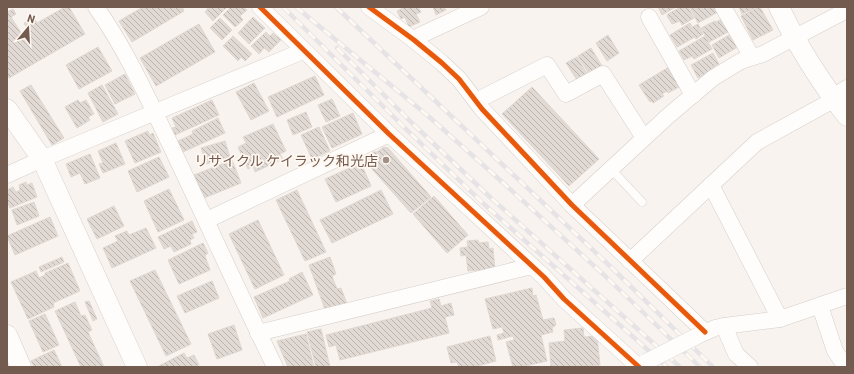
<svg xmlns="http://www.w3.org/2000/svg" width="854" height="374" viewBox="0 0 854 374" font-family="Barlow,'Noto Sans JP',sans-serif">
	<defs>
		<pattern id="building-back-hatch" width="6" height="6" patternUnits="userSpaceOnUse"><rect width="6" height="6" fill="#e1d9d4"/><path d="M-1 5l2 2M0 0l6 6M5-1l2 2" fill="none" stroke="#bbb3ae"/></pattern>
	</defs>
	<rect width="100%" height="100%" fill="#f8f3ee"/>
	<g fill="url(#building-back-hatch)" stroke="#e0d7d1">
		<polygon points="65,7 69,7 85,34 9,78 7,75 7,12 13,9 16,14 11,17 21,33 28,30 24,23 34,17 37,23"/>
		<polygon points="143,7 182,7 184,11 132,42 119,21"/>
		<polygon points="209,7 227,7 213,21 205,12"/>
		<polygon points="231,7 243,7 247,10 240,16 243,20 235,27 223,15"/>
		<polygon points="405,7 418,7 421,12 416,14 420,22 409,27 405,17 401,19 397,11"/>
		<polygon points="433,7 444,7 446,10 436,15"/>
		<polygon points="658,7 676,7 662,15"/>
		<polygon points="681,7 688,7 694,18 682,25 680,21 672,24 667,16 668,14"/>
		<polygon points="692,7 715,7 718,12 698,23 690,8"/>
		<polygon points="739,7 757,7 742,14"/>
		<polygon points="759,7 760,7 773,30 753,40 741,16"/>
		<polygon points="253,17 265,28 249,44 238,33"/>
		<polygon points="726,17 732,30 709,42 701,28 715,21 716,22"/>
		<polygon points="220,18 232,30 222,40 210,28"/>
		<polygon points="690,23 692,27 698,24 703,34 696,39 695,37 677,47 670,35"/>
		<polygon points="199,24 215,52 156,86 140,58"/>
		<polygon points="266,32 270,36 273,33 281,40 269,52 264,48 259,54 251,46"/>
		<polygon points="734,32 741,45 719,58 712,45"/>
		<polygon points="608,35 619,53 607,61 596,43"/>
		<polygon points="233,36 252,54 245,61 241,57 238,61 223,46"/>
		<polygon points="705,36 712,49 694,59 692,56 684,60 679,51"/>
		<polygon points="98,47 112,71 79,89 66,65"/>
		<polygon points="591,48 602,66 589,74 578,56"/>
		<polygon points="713,53 719,64 713,67 714,69 698,78 691,65"/>
		<polygon points="577,57 589,77 579,83 566,63"/>
		<polygon points="669,67 679,84 678,85 679,87 668,93 667,91 662,94 664,96 653,103 652,101 650,102 639,85"/>
		<polygon points="125,74 135,94 115,104 105,85"/>
		<polygon points="315,76 324,95 277,117 268,97"/>
		<polygon points="254,83 269,111 251,120 236,92"/>
		<polygon points="31,85 64,138 52,145 20,91"/>
		<polygon points="102,85 118,114 103,122 88,93"/>
		<polygon points="532,87 599,159 569,186 502,114"/>
		<polygon points="332,99 340,116 326,122 318,105"/>
		<polygon points="78,100 80,103 86,100 94,114 88,117 90,120 77,128 65,107"/>
		<polygon points="212,100 219,115 175,135 172,128 176,127 172,118"/>
		<polygon points="306,112 312,127 293,135 287,120"/>
		<polygon points="353,113 362,134 332,148 322,127"/>
		<polygon points="218,118 225,133 183,152 178,141 193,134 192,131"/>
		<polygon points="273,124 286,151 280,154 283,159 255,172 253,166 248,169 238,147 246,143 243,137"/>
		<polygon points="319,127 330,151 312,159 301,135"/>
		<polygon points="148,131 149,135 153,133 161,152 135,163 125,141"/>
		<polygon points="225,141 230,157 206,164 201,148"/>
		<polygon points="116,143 125,164 103,173 99,164 103,163 98,151"/>
		<polygon points="384,147 388,148 431,197 411,213 364,160 373,152 377,152"/>
		<polygon points="90,154 100,178 85,184 80,173 71,177 66,164"/>
		<polygon points="159,157 169,177 137,192 128,171"/>
		<polygon points="232,160 241,183 204,198 194,175"/>
		<polygon points="361,163 371,186 336,202 325,179"/>
		<polygon points="26,182 27,185 32,183 37,197 10,208 7,201 7,190 13,187 16,192 20,190 19,185"/>
		<polygon points="169,189 184,220 158,232 144,201"/>
		<polygon points="297,190 326,252 305,261 276,200"/>
		<polygon points="381,190 393,214 332,243 320,220"/>
		<polygon points="434,196 468,235 447,253 413,214"/>
		<polygon points="34,202 39,216 17,225 12,210"/>
		<polygon points="114,206 124,226 97,239 87,219"/>
		<polygon points="50,217 58,236 15,255 7,236"/>
		<polygon points="258,220 284,275 255,289 229,234"/>
		<polygon points="192,221 197,232 192,234 194,238 190,240 191,244 174,252 171,246 164,249 158,237"/>
		<polygon points="146,228 156,248 112,268 103,248 118,241 115,236 127,231 129,235"/>
		<polygon points="478,240 479,243 488,242 489,249 493,248 495,269 468,271 466,255 461,256 460,248 468,247 467,241"/>
		<polygon points="203,243 208,253 205,256 210,270 179,284 168,260"/>
		<polygon points="62,257 64,262 41,272 39,267"/>
		<polygon points="330,257 336,274 332,276 337,289 341,288 347,304 326,312 309,265"/>
		<polygon points="68,263 80,291 53,303 54,307 28,319 11,282 36,271 39,278 45,275 45,273"/>
		<polygon points="155,270 191,344 166,356 130,281"/>
		<polygon points="302,272 313,295 263,318 254,297 290,281 289,279"/>
		<polygon points="212,281 219,298 185,313 177,296"/>
		<polygon points="532,288 533,296 536,295 543,320 554,318 556,325 552,328 553,332 541,335 547,361 521,367 513,367 506,342 514,340 513,336 498,340 497,335 504,333 502,327 493,329 485,299"/>
		<polygon points="439,299 441,306 451,303 454,315 445,317 449,333 340,360 336,345 329,347 326,335 432,308 430,301"/>
		<polygon points="89,301 97,319 93,321 85,302"/>
		<polygon points="75,302 81,316 85,315 92,330 88,332 104,367 81,367 55,311"/>
		<polygon points="45,314 59,345 43,352 29,321"/>
		<polygon points="234,325 242,350 217,359 208,334"/>
		<polygon points="583,328 584,337 597,336 600,365 577,367 551,367 549,343 565,341 564,330"/>
		<polygon points="321,329 330,367 316,367 307,332"/>
		<polygon points="306,334 314,367 288,367 277,341"/>
		<polygon points="490,336 496,361 474,367 459,367 457,362 451,363 447,347"/>
		<polygon points="54,350 62,367 34,367 31,361"/>
		<polygon points="184,353 187,358 194,355 199,365 195,367 157,367"/>
	</g>
	<g fill="none" stroke-linecap="round" stroke-linejoin="round">
		<g stroke="#d5cfc9" stroke-width="9">
			<polyline id="service" points="611,169 642,202"/>
		</g>
		<g stroke="#d5cfc9" stroke-width="17">
			<g id="minor">
				<path d="M96 7C125 48 146 94 168 140 204 215 238 291 275 367"/>
				<polyline points="260,7 389,134 544,277 564,299 639,367"/>
				<polyline points="369,7 414,40 442,63 459,79 482,109 572,205 705,332"/>
				<polyline points="723,7 752,57"/>
				<polyline points="649,17 693,95"/>
				<polyline points="414,40 419,36 481,7"/>
				<polyline points="476,101 547,65 566,94 603,74 644,138"/>
				<polyline points="7,175 42,159 303,51"/>
				<polyline points="711,185 780,319"/>
				<polyline points="572,205 668,116 713,78 741,61 763,54 847,10"/>
				<polyline points="207,220 389,134"/>
				<polyline points="630,261 757,142 826,104 833,97 847,88"/>
				<polyline points="820,306 835,351 846,367"/>
				<polyline points="724,326 736,354 750,367"/>
				<polyline points="258,333 532,266"/>
				<polyline points="699,335 715,328 724,326 780,319 847,296"/>
			</g>
		</g>
		<g stroke="#d5cfc9" stroke-width="21">
			<g id="tertiary">
				<path d="M779 7C796 43 822 84 847 116"/>
				<polyline points="7,109 42,159 137,367"/>
				<polyline points="7,335 21,367"/>
			</g>
		</g>
		<use href="#service" stroke="#fefdfc" stroke-width="8"/>
		<use href="#minor" stroke="#fefdfc" stroke-width="16"/>
		<use href="#tertiary" stroke="#fefdfc" stroke-width="20"/>
		<g stroke="#e5e3e6" stroke-width="4.5">
			<g id="rail">
				<polyline points="283,7 408,131 485,205 667,367"/>
				<polyline points="296,7 427,115 500,180 603,274 700,367"/>
				<polyline points="336,7 613,269 713,367"/>
				<polyline points="337,48 414,125 491,198 680,367"/>
			</g>
		</g>
		<use href="#rail" stroke="#fef8f1" stroke-width="3" stroke-dasharray="9" stroke-linecap="butt"/>
		<g stroke="#d5cfc9" stroke-width="17" stroke-linecap="butt">
			<polyline id="minor-bridge" points="646,362 699,335"/>
		</g>
		<use href="#minor-bridge" stroke="#fefdfc" stroke-width="16"/>
		<g stroke="#fef8f1" stroke-width="8">
			<g id="cycleway">
				<polyline points="260,7 389,134 544,277 564,299 639,367"/>
				<polyline points="369,7 414,40 442,63 459,79 482,109 572,205 705,332"/>
			</g>
		</g>
		<use href="#cycleway" stroke="#e8590c" stroke-width="5"/>
	</g>
	<circle fill="#a29087" stroke="#fef8f1" stroke-width="1.5" cx="386" cy="160" r="4"/>
	<g text-anchor="middle" dominant-baseline="central" stroke-width="3.5" stroke-linejoin="round" paint-order="stroke">
		<g font-size="14" fill="#745b50" stroke="#fef8f1" text-anchor="end">
			<text x="378" y="160">リサイクル ケイラック和光店</text>
		</g>
	</g>
	<rect width="854" height="374" fill="none" stroke="#745b50" stroke-width="16"/>
	<g transform="translate(28 28) rotate(18)" stroke="#fef8f1" stroke-width="3" paint-order="stroke">
	<path d="M0-3L7 15L0 10L-7 15Z" fill="#745b50"/>
	<text y="-6" font-size="11" font-weight="bold" text-anchor="middle" fill="#745b50">N</text>
	</g>
</svg>
